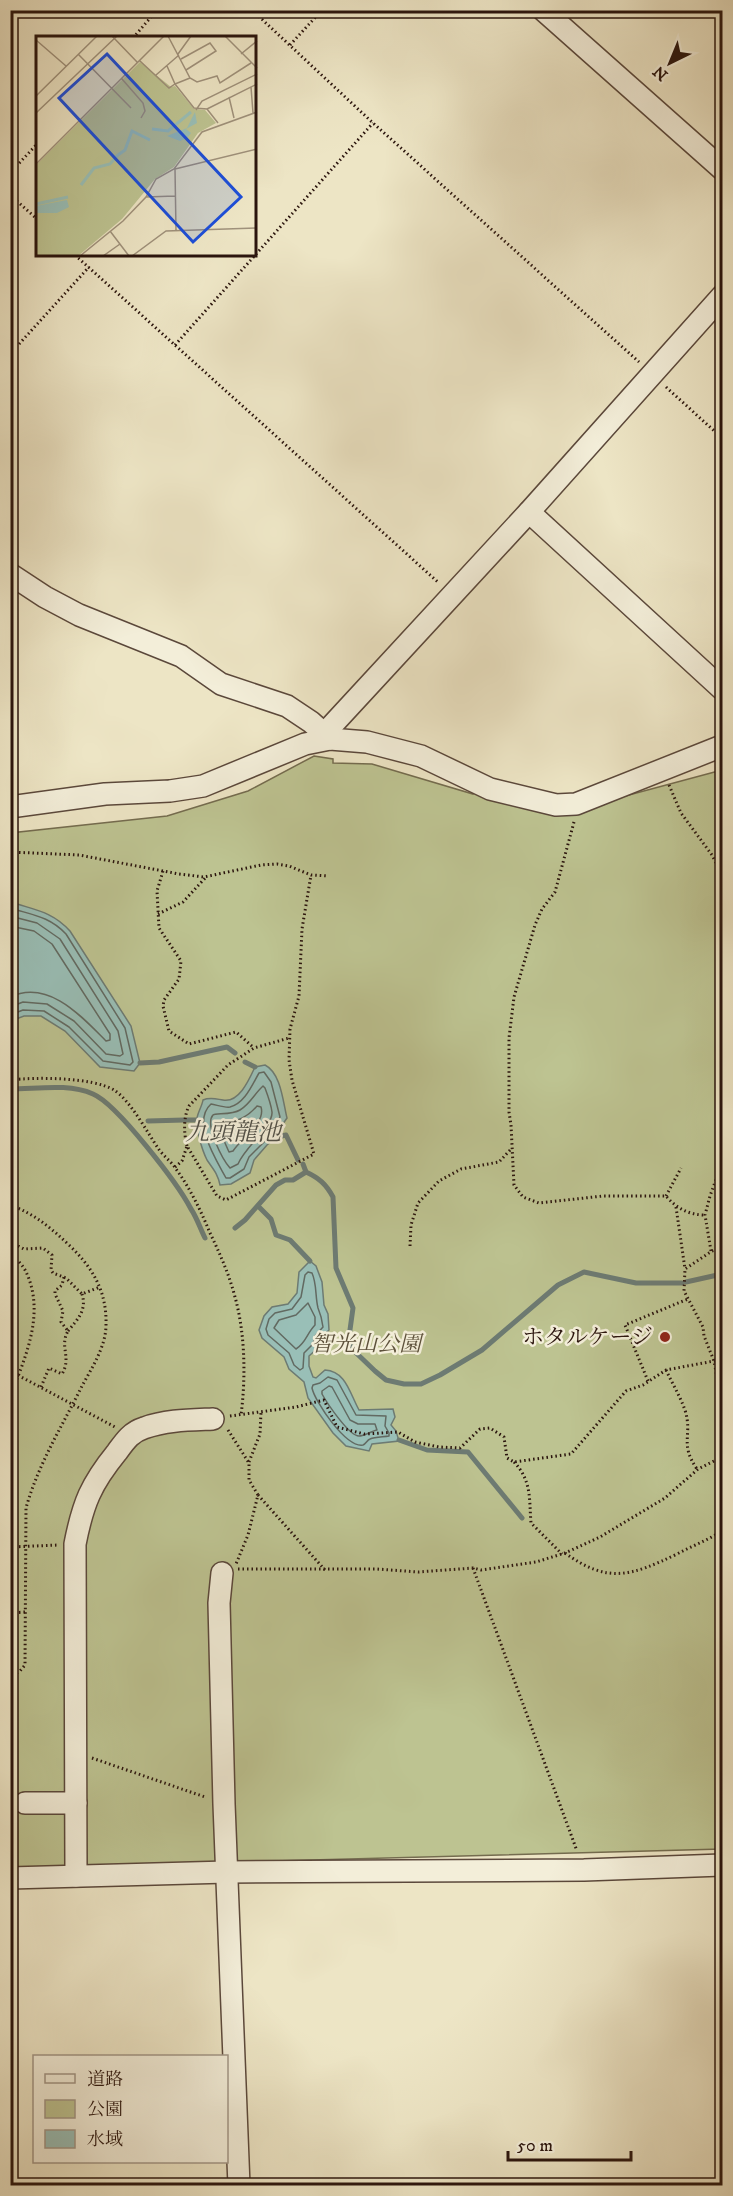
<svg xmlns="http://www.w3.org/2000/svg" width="733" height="2196" viewBox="0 0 733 2196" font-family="'IM FELL DW Pica','Noto Serif JP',serif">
	<rect width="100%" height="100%" fill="#ede5c5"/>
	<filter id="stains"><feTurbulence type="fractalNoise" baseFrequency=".00333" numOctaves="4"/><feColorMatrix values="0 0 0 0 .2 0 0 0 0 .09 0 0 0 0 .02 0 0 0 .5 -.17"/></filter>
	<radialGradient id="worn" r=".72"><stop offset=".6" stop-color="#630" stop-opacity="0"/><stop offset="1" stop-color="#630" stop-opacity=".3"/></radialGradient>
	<polygon fill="#bdc391" stroke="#746c4f" stroke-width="1.5" points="314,756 333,759 333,763 372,764 473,794 476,789 562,813 722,770 722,1849 11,1868 10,833 167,816 248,791"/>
	<g fill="#99bfb7" stroke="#6d7b73" stroke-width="1.5">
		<path d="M11 902C34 910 52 911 70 931L131 1026 140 1063 134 1071 100 1067 65 1031 41 1016H24L11 1021Z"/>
		<path d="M265 1065C281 1073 283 1102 287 1118L280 1128 277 1137 267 1145 254 1160 250 1173 231 1184 220 1185C218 1174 213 1169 207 1160 202 1150 196 1130 197 1118 198 1112 202 1106 203 1100 210 1097 216 1099 223 1100 239 1103 249 1080 255 1067Z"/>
		<path d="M310 1261 316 1266 322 1282 324 1305 328 1314 329 1330 320 1339V1346L309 1356V1366L313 1377 316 1378 325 1370C346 1371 350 1394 359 1410L393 1409 395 1417 391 1425 396 1431 399 1441 372 1444 369 1451 346 1446 333 1433 308 1398 304 1382 289 1369 284 1357 262 1338 259 1330 264 1316 272 1307 288 1304 297 1293 299 1272Z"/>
	</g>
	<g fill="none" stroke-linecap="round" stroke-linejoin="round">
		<g stroke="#626a62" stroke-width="1.5">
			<path d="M10 908C32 915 49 916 66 934L125 1028 133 1062 130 1065 103 1061 69 1027 44 1011 23 1010 10 1015"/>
			<polyline points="10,916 37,923 60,939 118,1031 123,1054 120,1056 106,1054 74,1021 47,1004 23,1002 10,1007"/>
			<path d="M10 926 34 931 52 944 110 1034V1040L106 1041C82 1017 49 979 10 997"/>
			<path d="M264 1072 271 1082 280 1117 272 1134 249 1157 244 1169 230 1178H226C217 1161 191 1122 211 1104 217 1105 225 1108 230 1107 245 1103 252 1085 259 1073Z"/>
			<path d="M263 1086 265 1088C268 1096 271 1104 272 1112 273 1126 245 1147 238 1164L230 1168C223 1160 204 1125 213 1115 215 1113 232 1115 240 1110 250 1104 255 1093 263 1086Z"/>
			<path d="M257 1106 261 1107C266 1123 241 1138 233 1151L229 1152 225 1143 222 1125C236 1121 246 1119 257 1106Z"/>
			<path d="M308 1272 312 1273C317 1284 315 1296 318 1308 321 1315 322 1319 323 1327L315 1336 313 1344 304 1353 303 1368 300 1370 294 1365 289 1353 268 1335 266 1329 269 1319 275 1313 292 1309 301 1297 305 1275Z"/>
			<path d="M308 1303 315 1317V1325C307 1333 306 1343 296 1349L274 1328 279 1320 296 1315Z"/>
			<path d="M328 1377 337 1380 356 1415 386 1416 385 1426 389 1433V1436C383 1437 375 1437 370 1439 367 1440 366 1444 363 1445 346 1448 315 1402 312 1388L313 1385 320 1383Z"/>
			<path d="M329 1386 332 1387 350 1420 358 1424H375L377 1430C372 1431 364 1436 359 1436 349 1436 327 1403 322 1394V1391Z"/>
		</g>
		<g stroke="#6d7b73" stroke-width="5">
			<polyline points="245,1062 255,1067"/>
			<polyline points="140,1063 159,1062 227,1047 235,1053"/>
			<path d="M10 1089C37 1089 68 1083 93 1094 117 1104 178 1184 191 1209 197 1218 200 1228 205 1238"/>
			<polyline points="186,1120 197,1120"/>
			<polyline points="148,1121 184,1120"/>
			<polyline points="277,1137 286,1135 298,1160"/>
			<path d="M303 1164 306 1172C319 1178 326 1184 333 1197L336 1268 353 1308 349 1337 351 1348 375 1371 386 1380 404 1384H421L440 1375 482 1350 558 1285 584 1272 636 1283H682"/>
			<polyline points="258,1206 271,1219 276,1235 290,1240 310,1261"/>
			<polyline points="235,1228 245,1220 276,1185 285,1180 293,1180 306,1172"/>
			<polyline points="686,1282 722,1274"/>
			<polyline points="399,1440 427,1450 468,1452 522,1518"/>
		</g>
		<g stroke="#5b483b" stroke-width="24">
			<g id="minor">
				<polyline points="543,10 722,169"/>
				<polyline points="529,512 722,689"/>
				<polyline points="10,574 45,597 79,615 181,656 221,684 287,706 311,722 330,739"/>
				<polyline points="324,734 529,512 722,296"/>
				<polyline points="10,807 105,794 170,791 203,786 305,744 330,739 367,742 421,756 490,789 556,805 576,804 722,746"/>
				<polyline points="222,1573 219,1603 224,1804 239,2186"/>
				<polyline points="25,1803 76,1803"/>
				<path d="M76 1876 75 1544C83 1503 91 1484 117 1452 125 1441 131 1432 144 1428 166 1420 190 1420 213 1419"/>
				<polyline points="10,1878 227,1872 584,1870 722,1865"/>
			</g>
		</g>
		<g stroke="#2a140d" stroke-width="3" stroke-dasharray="1.5 3" stroke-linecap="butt">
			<polyline points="252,10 373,123 639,362"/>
			<polyline points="133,38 157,10"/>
			<polyline points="290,45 322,10"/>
			<polyline points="10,173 38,143"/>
			<polyline points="10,195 38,220"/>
			<polyline points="75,255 439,583"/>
			<polyline points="175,345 373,123"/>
			<polyline points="10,354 89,267"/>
			<polyline points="666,387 722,438"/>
			<polyline points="669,785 681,813 712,855 722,875"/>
			<path d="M574 822 555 892 542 909 535 925 514 997 509 1038V1112L511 1125 514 1185 523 1197 539 1203 603 1196H666C676 1208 689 1215 705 1215"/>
			<polyline points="10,852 79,855 179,874 204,877 261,865 277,864 289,866 311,875 328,876"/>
			<polyline points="163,871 157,891 159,928 181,961 179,979 164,1000 163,1006 169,1031 189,1044 236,1032 254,1048"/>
			<polyline points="158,914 183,902 207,876"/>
			<path d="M10 1080C35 1077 92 1077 114 1090 130 1100 147 1132 158 1148 163 1156 171 1161 176 1169 190 1188 201 1211 210 1233 220 1254 229 1274 235 1297 245 1333 246 1377 241 1415"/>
			<path d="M187 1146C184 1134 183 1118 189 1106L228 1065 254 1048 289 1038"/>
			<polyline points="175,1167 182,1161 187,1146 217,1196 226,1200 314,1154 292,1080 289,1060 290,1029 299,996 302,929 311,875"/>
			<polyline points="666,1196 681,1168"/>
			<path d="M10 1205C35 1214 51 1228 70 1246 93 1268 107 1292 106 1325 106 1347 91 1369 81 1388 61 1428 38 1465 26 1508L25 1665 20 1671 10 1677"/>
			<polyline points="676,1207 685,1269"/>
			<polyline points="10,1246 14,1244 24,1249 43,1248 52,1255 51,1270 53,1273 66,1278 82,1294 100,1287"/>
			<polyline points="410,1246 411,1225 418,1203 439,1181 461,1169 499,1162 512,1148"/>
			<polyline points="722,1248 712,1251 685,1269 684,1291 703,1327 704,1336 714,1361 722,1404"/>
			<polyline points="711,1251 705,1215 710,1196 722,1163"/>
			<path d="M10 1252C16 1259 24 1266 27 1274 45 1315 25 1358 10 1397"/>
			<path d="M68 1331C78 1319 87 1310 82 1294"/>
			<path d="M666 1370C672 1383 680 1396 685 1410 693 1436 679 1443 697 1469"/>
			<polyline points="10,1371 115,1427"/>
			<polyline points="648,1381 625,1325 688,1299"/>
			<path d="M41 1387 49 1368 62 1374C72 1357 59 1347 68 1331L61 1322 63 1311 55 1294V1291L62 1285 64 1277"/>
			<polyline points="230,1416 296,1407 324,1400 337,1427 364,1434 398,1432 415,1442 439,1447 460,1448 480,1429 490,1428 504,1437 507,1458 514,1462 571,1454 626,1391 643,1385 666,1370 714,1361 722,1362"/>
			<polyline points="228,1430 249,1463 249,1480 258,1495 248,1535 236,1564"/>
			<polyline points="249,1462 260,1434 261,1412"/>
			<path d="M514 1462C532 1481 529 1499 531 1523L562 1554"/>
			<polyline points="258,1495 325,1570"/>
			<polyline points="10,1547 59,1545"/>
			<path d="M565 1553C608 1584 631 1576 677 1554 692 1546 708 1540 722 1531"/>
			<polyline points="473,1568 577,1851"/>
			<polyline points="238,1569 377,1569 418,1572 473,1568 481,1570 536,1562 565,1553 600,1537 665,1498 698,1469 722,1457"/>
			<polyline points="10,1613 25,1612"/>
			<polyline points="92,1758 205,1797"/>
		</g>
		<use href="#minor" stroke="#f3eed9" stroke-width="21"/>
	</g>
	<circle fill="#8f2418" stroke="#f3eed9" stroke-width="2" cx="665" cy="1337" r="6"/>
	<g text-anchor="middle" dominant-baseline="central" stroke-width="5" stroke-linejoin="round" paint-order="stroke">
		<g font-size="22" fill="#2a140d" stroke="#f3eed9" text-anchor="end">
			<text x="653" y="1337">ホタルケージ</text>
		</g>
		<g font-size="22" font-style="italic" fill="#5d513b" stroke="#f3eed9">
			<text x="366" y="1344">智光山公園</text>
		</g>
		<g font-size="24" font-style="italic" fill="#515048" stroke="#f3eed9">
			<text x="233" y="1133">九頭龍池</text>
		</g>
	</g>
	<g transform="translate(36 36)">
		<rect width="220" height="220" fill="#ede5c5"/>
		<path d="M104 26 135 51 139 50 158 73 169 74 180 87 162 97 138 131 119 143 86 183 42 220H0V129Z" fill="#bdc391"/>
		<path d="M159 76 161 87 150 93 155 97 151 102 144 105 131 100 151 92ZM31 164 33 171 21 177H0V170Z" fill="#99bfb7"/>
		<path fill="none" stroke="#99bfb7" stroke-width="3" d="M116 93 132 95 155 76M82 119 89 114 96 95 114 104M45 149 58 132 74 128 82 119M0 168 32 161"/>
		<path fill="none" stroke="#9f917b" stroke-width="1.5" d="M76 0 102 27M132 0 154 42 161 46 181 40 184 47 215 27M189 0 221 32M0 4 30 30M42 18 95 72M142 18 155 0M205 18 221 5M145 23 174 7 180 15 150 34M104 25 133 52 139 48 158 72 171 73 182 87M131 30 139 48 154 42M120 39 143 19M86 43 107 67 109 75 105 82M215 51 217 77M0 60 61 0M193 61 198 82M171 73 221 48M160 74 166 65 221 38M0 77 81 0M0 128 128 0M139 133 221 113M139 133 140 195M110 161 139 160M74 195 93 220M44 220 87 185 110 161 120 143 138 133 166 96 221 76M67 220 84 208M96 220 130 195 221 192"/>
		<path fill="#1d4ed8" fill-opacity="0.15" stroke="#1d4ed8" stroke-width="3" d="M71 18 205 161 157 206 23 62Z"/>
		<rect width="220" height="220" fill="none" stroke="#2a140d" stroke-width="3"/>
	</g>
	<rect width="733" height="2196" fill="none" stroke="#ede5c5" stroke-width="36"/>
	<rect x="12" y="12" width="709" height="2172" fill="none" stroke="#2a140d" stroke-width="3"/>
	<rect x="18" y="18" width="697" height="2160" fill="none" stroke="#2a140d" stroke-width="1.5"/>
	<rect x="33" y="2055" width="195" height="108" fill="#f3eed9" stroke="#a39787" stroke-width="1.5"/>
	<rect x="45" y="2074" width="30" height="9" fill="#f3eed9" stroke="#a39787" stroke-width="1.5"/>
	<text x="87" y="2085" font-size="18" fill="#2a140d">道路</text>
	<rect x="45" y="2100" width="30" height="18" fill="#bdc391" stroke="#a39787" stroke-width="1.5"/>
	<text x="87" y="2115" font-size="18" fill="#2a140d">公園</text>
	<rect x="45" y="2130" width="30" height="18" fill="#99bfb7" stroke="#a39787" stroke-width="1.5"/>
	<text x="87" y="2145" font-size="18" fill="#2a140d">水域</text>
	<g transform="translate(670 63) rotate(223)" stroke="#f3eed9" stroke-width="4.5" paint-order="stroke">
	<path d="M0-4.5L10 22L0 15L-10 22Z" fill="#2a140d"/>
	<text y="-9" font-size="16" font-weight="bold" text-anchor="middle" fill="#2a140d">N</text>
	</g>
	<path d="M508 2151v9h123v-9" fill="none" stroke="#2a140d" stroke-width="3"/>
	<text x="517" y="2151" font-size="18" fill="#2a140d" stroke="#f3eed9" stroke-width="4.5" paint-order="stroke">50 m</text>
	<rect width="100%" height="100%" filter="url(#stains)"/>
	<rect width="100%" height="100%" fill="url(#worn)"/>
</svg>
